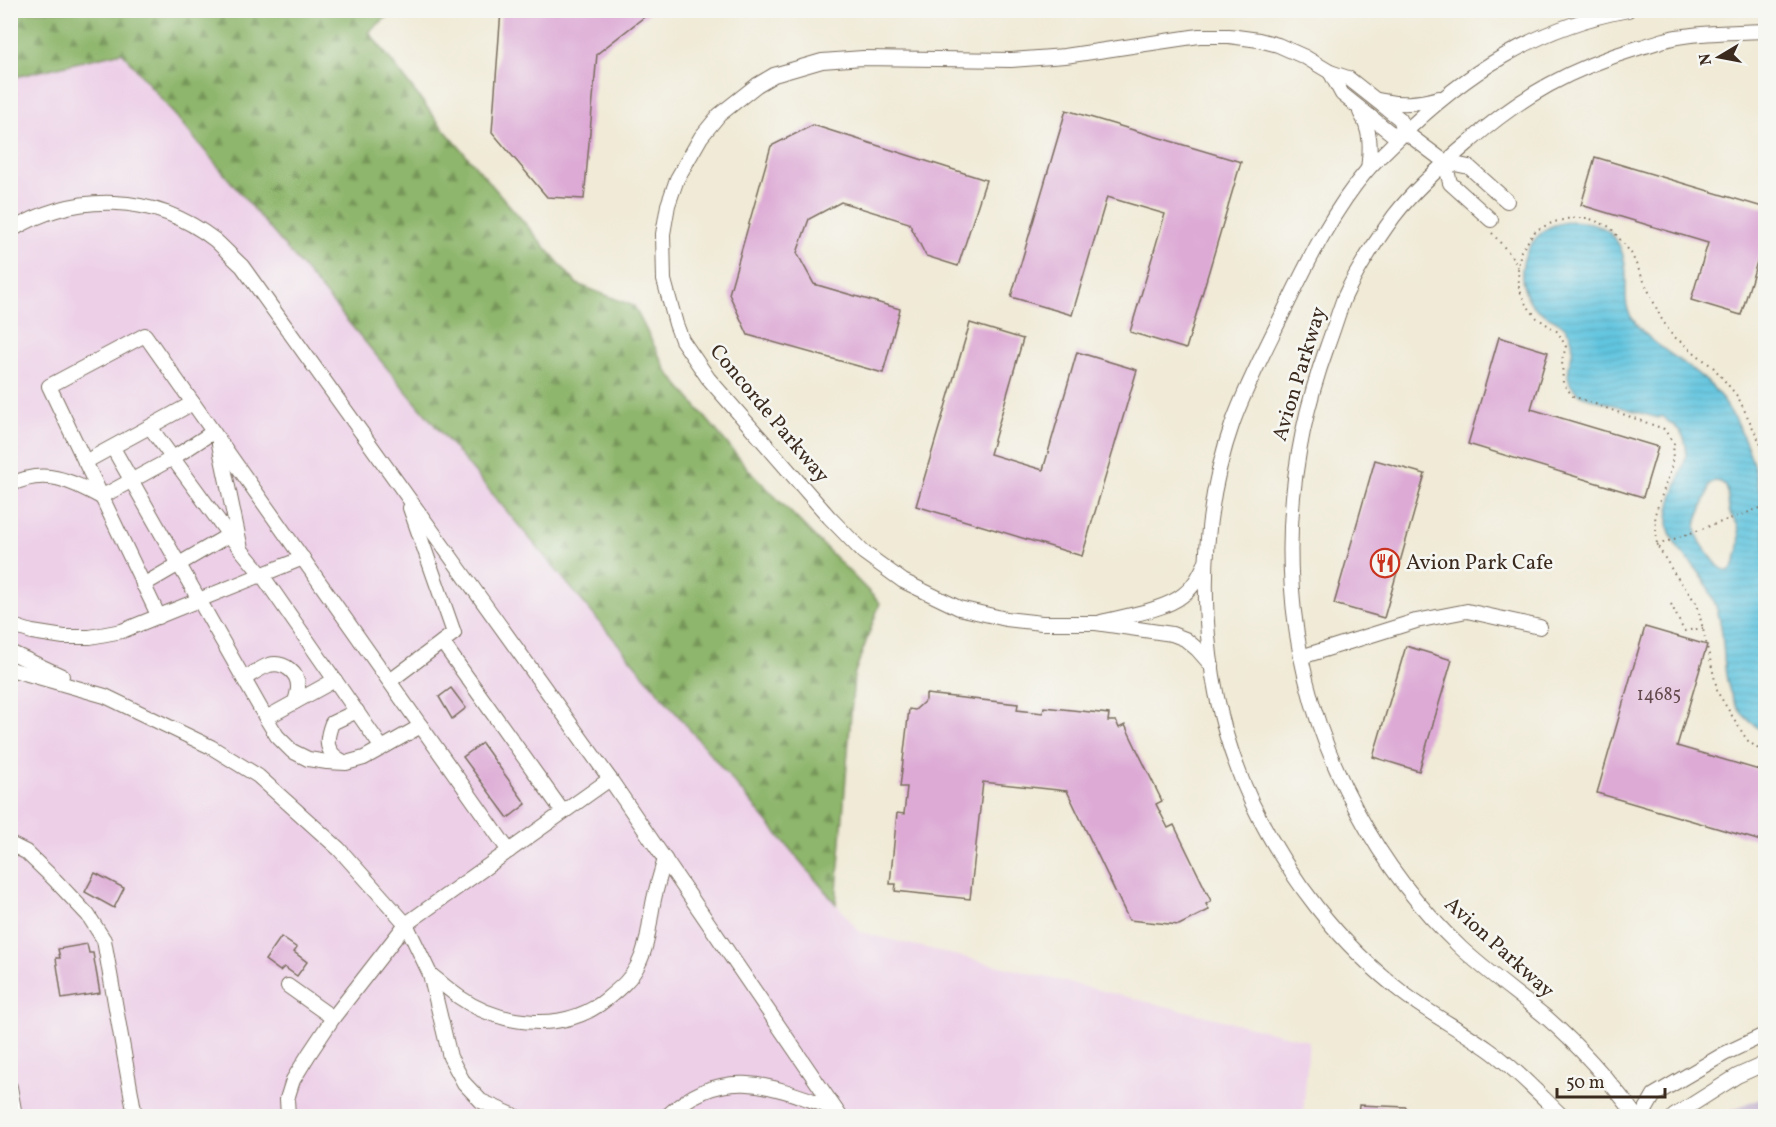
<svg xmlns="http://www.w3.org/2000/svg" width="1776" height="1127" viewBox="0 0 1776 1127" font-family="Vollkorn,serif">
	<defs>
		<pattern id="forest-firs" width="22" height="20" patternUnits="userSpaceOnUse" patternTransform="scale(1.5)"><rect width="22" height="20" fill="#8eb66c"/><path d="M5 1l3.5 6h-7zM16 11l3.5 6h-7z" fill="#759458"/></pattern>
		<pattern id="water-rules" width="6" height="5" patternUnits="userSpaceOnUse" patternTransform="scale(1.5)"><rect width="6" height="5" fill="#61c5df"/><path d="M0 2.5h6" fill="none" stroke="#55a9bf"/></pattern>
	</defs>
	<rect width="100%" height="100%" fill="#f6f6f2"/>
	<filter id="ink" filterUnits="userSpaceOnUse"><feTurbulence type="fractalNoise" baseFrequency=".0167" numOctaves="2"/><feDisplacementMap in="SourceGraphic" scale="12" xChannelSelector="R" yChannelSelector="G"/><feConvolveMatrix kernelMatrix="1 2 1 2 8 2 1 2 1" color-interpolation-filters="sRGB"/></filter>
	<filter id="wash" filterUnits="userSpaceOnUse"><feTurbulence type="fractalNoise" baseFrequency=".008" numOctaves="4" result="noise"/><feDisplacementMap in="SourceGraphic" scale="24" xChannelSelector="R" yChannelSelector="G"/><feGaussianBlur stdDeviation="1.35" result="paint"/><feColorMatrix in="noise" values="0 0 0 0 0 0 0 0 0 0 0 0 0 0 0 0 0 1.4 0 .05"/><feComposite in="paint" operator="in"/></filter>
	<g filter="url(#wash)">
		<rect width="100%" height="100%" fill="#f0ead6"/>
		<polygon fill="#edd0e8" points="121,52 860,932 1309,1041 1303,1116 11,1116 10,78"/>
		<polygon fill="#ccbed4" points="1765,1097 1765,1116 1717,1116"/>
		<polygon fill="url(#forest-firs)" stroke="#647045" stroke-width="1.5" points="10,11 394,11 369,32 442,127 577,284 634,306 667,371 749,470 880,603 854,675 836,904 122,52 11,78"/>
		<path fill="url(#water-rules)" stroke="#4e787e" stroke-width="1.5" fill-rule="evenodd" d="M1571 221C1578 222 1587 222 1594 224 1620 232 1627 259 1626 283 1626 295 1625 308 1632 318 1651 349 1696 364 1720 396 1767 460 1766 533 1766 609 1766 650 1766 691 1765 732 1707 699 1735 648 1713 599 1709 589 1704 579 1698 571 1687 558 1674 547 1669 530 1661 499 1698 461 1682 434 1677 426 1667 422 1662 416L1658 418 1583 396C1552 378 1581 357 1570 335 1563 319 1541 317 1531 303 1514 278 1522 247 1545 230 1552 224 1563 223 1571 221ZM1714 481C1732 481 1727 499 1729 510 1730 516 1736 521 1738 526 1742 537 1738 564 1729 571 1720 570 1717 564 1711 557 1683 523 1702 521 1709 486Z"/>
		<g id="blocks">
			<g fill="#ddaad6">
				<polygon points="501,10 653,10 597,54 584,199 547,197 492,132"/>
				<polygon points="1066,110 1241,162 1186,349 1130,332 1165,214 1107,197 1072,315 1011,297"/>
				<polygon points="813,125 986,180 958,266 926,256 909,223 841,202 809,219 797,253 814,284 900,309 883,373 748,335 729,294 771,146"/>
				<polygon points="1595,157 1766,208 1766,232 1741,315 1691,300 1708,243 1581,205"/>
				<polygon points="970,323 1023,339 990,454 1043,470 1077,352 1137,370 1082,556 916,506"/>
				<polygon points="1499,337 1548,352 1531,409 1658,447 1643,497 1468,444"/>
				<polygon points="1375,460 1425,474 1384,618 1334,604"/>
				<polygon points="1645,627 1707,645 1677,746 1766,772 1766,825 1761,841 1597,793"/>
				<polygon points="1406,646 1452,660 1419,771 1373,757"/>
				<polygon points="451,688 466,708 452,719 439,697"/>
				<polygon points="926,694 1018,704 1017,710 1043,713 1044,707 1109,714 1108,721 1116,721 1119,728 1125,725 1162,801 1156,804 1168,828 1174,825 1211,901 1206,904 1209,910 1179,925 1129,920 1067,791 983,782 970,899 895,891 896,884 890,884 897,813 904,814 907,787 900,787 909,709 915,710 926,700"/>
				<polygon points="482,743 526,804 508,818 463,757"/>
				<polygon points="95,873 124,888 114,908 85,892"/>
				<polygon points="281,937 297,948 294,952 307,962 297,976 284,967 280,971 265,960"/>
				<polygon points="87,944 89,953 93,953 100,993 62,999 56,958 60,958 58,949"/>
				<polygon points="1359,1105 1406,1107 1406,1116 1358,1116"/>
			</g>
		</g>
	</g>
	<g filter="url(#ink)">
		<use href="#blocks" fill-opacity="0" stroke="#7a6d5e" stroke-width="1.5"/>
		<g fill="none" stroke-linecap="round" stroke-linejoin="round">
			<g stroke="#7a6d5e" stroke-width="16">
				<g id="minor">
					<polyline points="1330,72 1342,94 1392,134 1405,132"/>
					<path d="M1378 100C1400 105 1417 104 1439 98"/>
					<path d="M1360 112C1371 131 1371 147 1368 169"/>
					<polyline points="1445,162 1450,183 1491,220"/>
					<path d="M10 231C75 191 154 193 215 240 224 248 233 258 242 266L610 779 840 1116"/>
					<polyline points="150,427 229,535 262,575 382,748"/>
					<polyline points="219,444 241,549"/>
					<polyline points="113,448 266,718 277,736 292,751 308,759 327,762 346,763 364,758 421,726"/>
					<polyline points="85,462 193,403"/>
					<path d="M10 485C45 467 71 481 101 497L173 458 213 432"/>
					<polyline points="410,508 454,633 442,642"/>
					<polyline points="143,585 229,535"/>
					<polyline points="159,617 49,386 145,335 509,851"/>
					<path d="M1101 622C1125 616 1165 610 1183 595 1194 587 1199 576 1205 564"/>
					<polyline points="10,625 32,632 64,637 90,637 122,631 303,558"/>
					<polyline points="10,652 62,676"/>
					<polyline points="1301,657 1416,621 1467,611 1540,627"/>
					<polyline points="1212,666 1197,649 1185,639 1172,634 1096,623 1042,623 1006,619 959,608 903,581 863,552 829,517 708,378 682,340 676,324 664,280 663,234 668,205 677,179 701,137 719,115 757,85 774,75 822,61 863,58 1011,60 1065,56 1199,36 1229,36 1259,40 1278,45 1305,57 1330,72 1348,78 1400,119 1405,132 1445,162 1469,167 1507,201"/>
					<polyline points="10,669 105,696 211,747 258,776 339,849 406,924 430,974 450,1057 464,1083 481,1101 515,1116"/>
					<path d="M244 679C252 674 260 668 269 665 284 661 299 673 298 688 298 692 296 698 295 702"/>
					<polyline points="390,681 442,642 563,812"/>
					<polyline points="266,718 335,680"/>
					<path d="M344 762C325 753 325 741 332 723L357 711"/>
					<polyline points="10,844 26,852 54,879 88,915 104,940 135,1116"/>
					<path d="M430 974C440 982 449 990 459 997 502 1027 567 1033 608 998 620 988 631 979 638 965 649 944 649 922 654 899 657 885 661 872 665 859"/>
					<polyline points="288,986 333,1018"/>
					<polyline points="10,1087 15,1116"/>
					<polyline points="288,1116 287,1099 293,1080 309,1054 333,1018 406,924 610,779"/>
					<path d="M667 1116C723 1063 773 1086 835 1109"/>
					<path d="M1562 1116C1538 1093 1515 1068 1488 1049 1460 1029 1430 1014 1403 993 1339 944 1287 876 1252 803 1198 688 1191 541 1233 422 1247 384 1266 348 1284 311 1308 262 1332 211 1368 169 1378 158 1389 148 1399 138 1465 73 1536 27 1628 10"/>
					<path d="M1636 1116C1610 1081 1580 1047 1547 1018 1518 994 1488 973 1461 948 1420 909 1384 862 1358 813 1278 666 1271 503 1327 347 1333 331 1338 314 1344 298 1357 269 1376 241 1394 216 1414 190 1443 164 1468 143 1522 95 1572 68 1641 47 1653 44 1665 39 1677 37 1706 32 1736 32 1766 31"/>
					<polyline points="1642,1116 1654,1095 1724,1054 1766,1034"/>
					<polyline points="1674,1116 1737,1076 1766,1063"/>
				</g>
			</g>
			<g stroke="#7a6d5e" stroke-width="2" stroke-dasharray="1.5 4.5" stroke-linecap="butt">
				<polyline points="1492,233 1510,254 1518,267"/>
				<polyline points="1766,455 1738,397 1714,368 1672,335 1661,318 1631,253 1610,227 1588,218 1571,218 1554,222 1536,230 1521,251 1518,267 1519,288 1525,303 1537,318 1558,332 1566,347 1562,360 1563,384 1573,396 1664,429 1674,444 1671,470 1655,514 1657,545 1674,573 1697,604 1718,693 1747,740 1766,755"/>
				<polyline points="1657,545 1766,506"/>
				<polyline points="1671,604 1684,631 1703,628"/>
			</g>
			<use href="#minor" stroke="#fff" stroke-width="14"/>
		</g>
	</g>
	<defs>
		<g id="restaurant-ring" transform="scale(1.5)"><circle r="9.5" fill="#f6f6f2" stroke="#c8321e" stroke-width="1.5"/><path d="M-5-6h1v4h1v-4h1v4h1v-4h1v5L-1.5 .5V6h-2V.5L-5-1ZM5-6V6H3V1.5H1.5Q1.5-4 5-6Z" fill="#c8321e"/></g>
	</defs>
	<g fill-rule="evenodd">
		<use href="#restaurant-ring" x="1385" y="563"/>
	</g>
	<g text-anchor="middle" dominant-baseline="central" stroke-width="5" stroke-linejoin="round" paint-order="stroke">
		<g font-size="18" fill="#644a4c">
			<text x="1659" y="695">14685</text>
		</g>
		<g font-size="21" fill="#3b2a1e" stroke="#f6f6f2">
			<text transform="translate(1300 374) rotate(-73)">Avion Parkway</text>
			<text transform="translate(769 414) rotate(50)">Concorde Parkway</text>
			<text transform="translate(1499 948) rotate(42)">Avion Parkway</text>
		</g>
		<g font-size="21" fill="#3b2a1e" stroke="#f6f6f2" text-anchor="start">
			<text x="1406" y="563">Avion Park Cafe</text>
		</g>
	</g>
	<rect width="1776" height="1127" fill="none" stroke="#f6f6f2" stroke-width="36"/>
	<g transform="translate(1719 57) rotate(260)" stroke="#f6f6f2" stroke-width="4.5" paint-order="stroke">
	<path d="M0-4.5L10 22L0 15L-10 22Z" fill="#3b2a1e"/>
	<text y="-9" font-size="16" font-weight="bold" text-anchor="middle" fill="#3b2a1e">N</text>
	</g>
	<path d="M1557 1088v9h108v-9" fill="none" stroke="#3b2a1e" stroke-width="3"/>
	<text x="1566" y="1088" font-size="18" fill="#3b2a1e" stroke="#f6f6f2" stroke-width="4.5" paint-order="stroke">50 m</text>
</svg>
